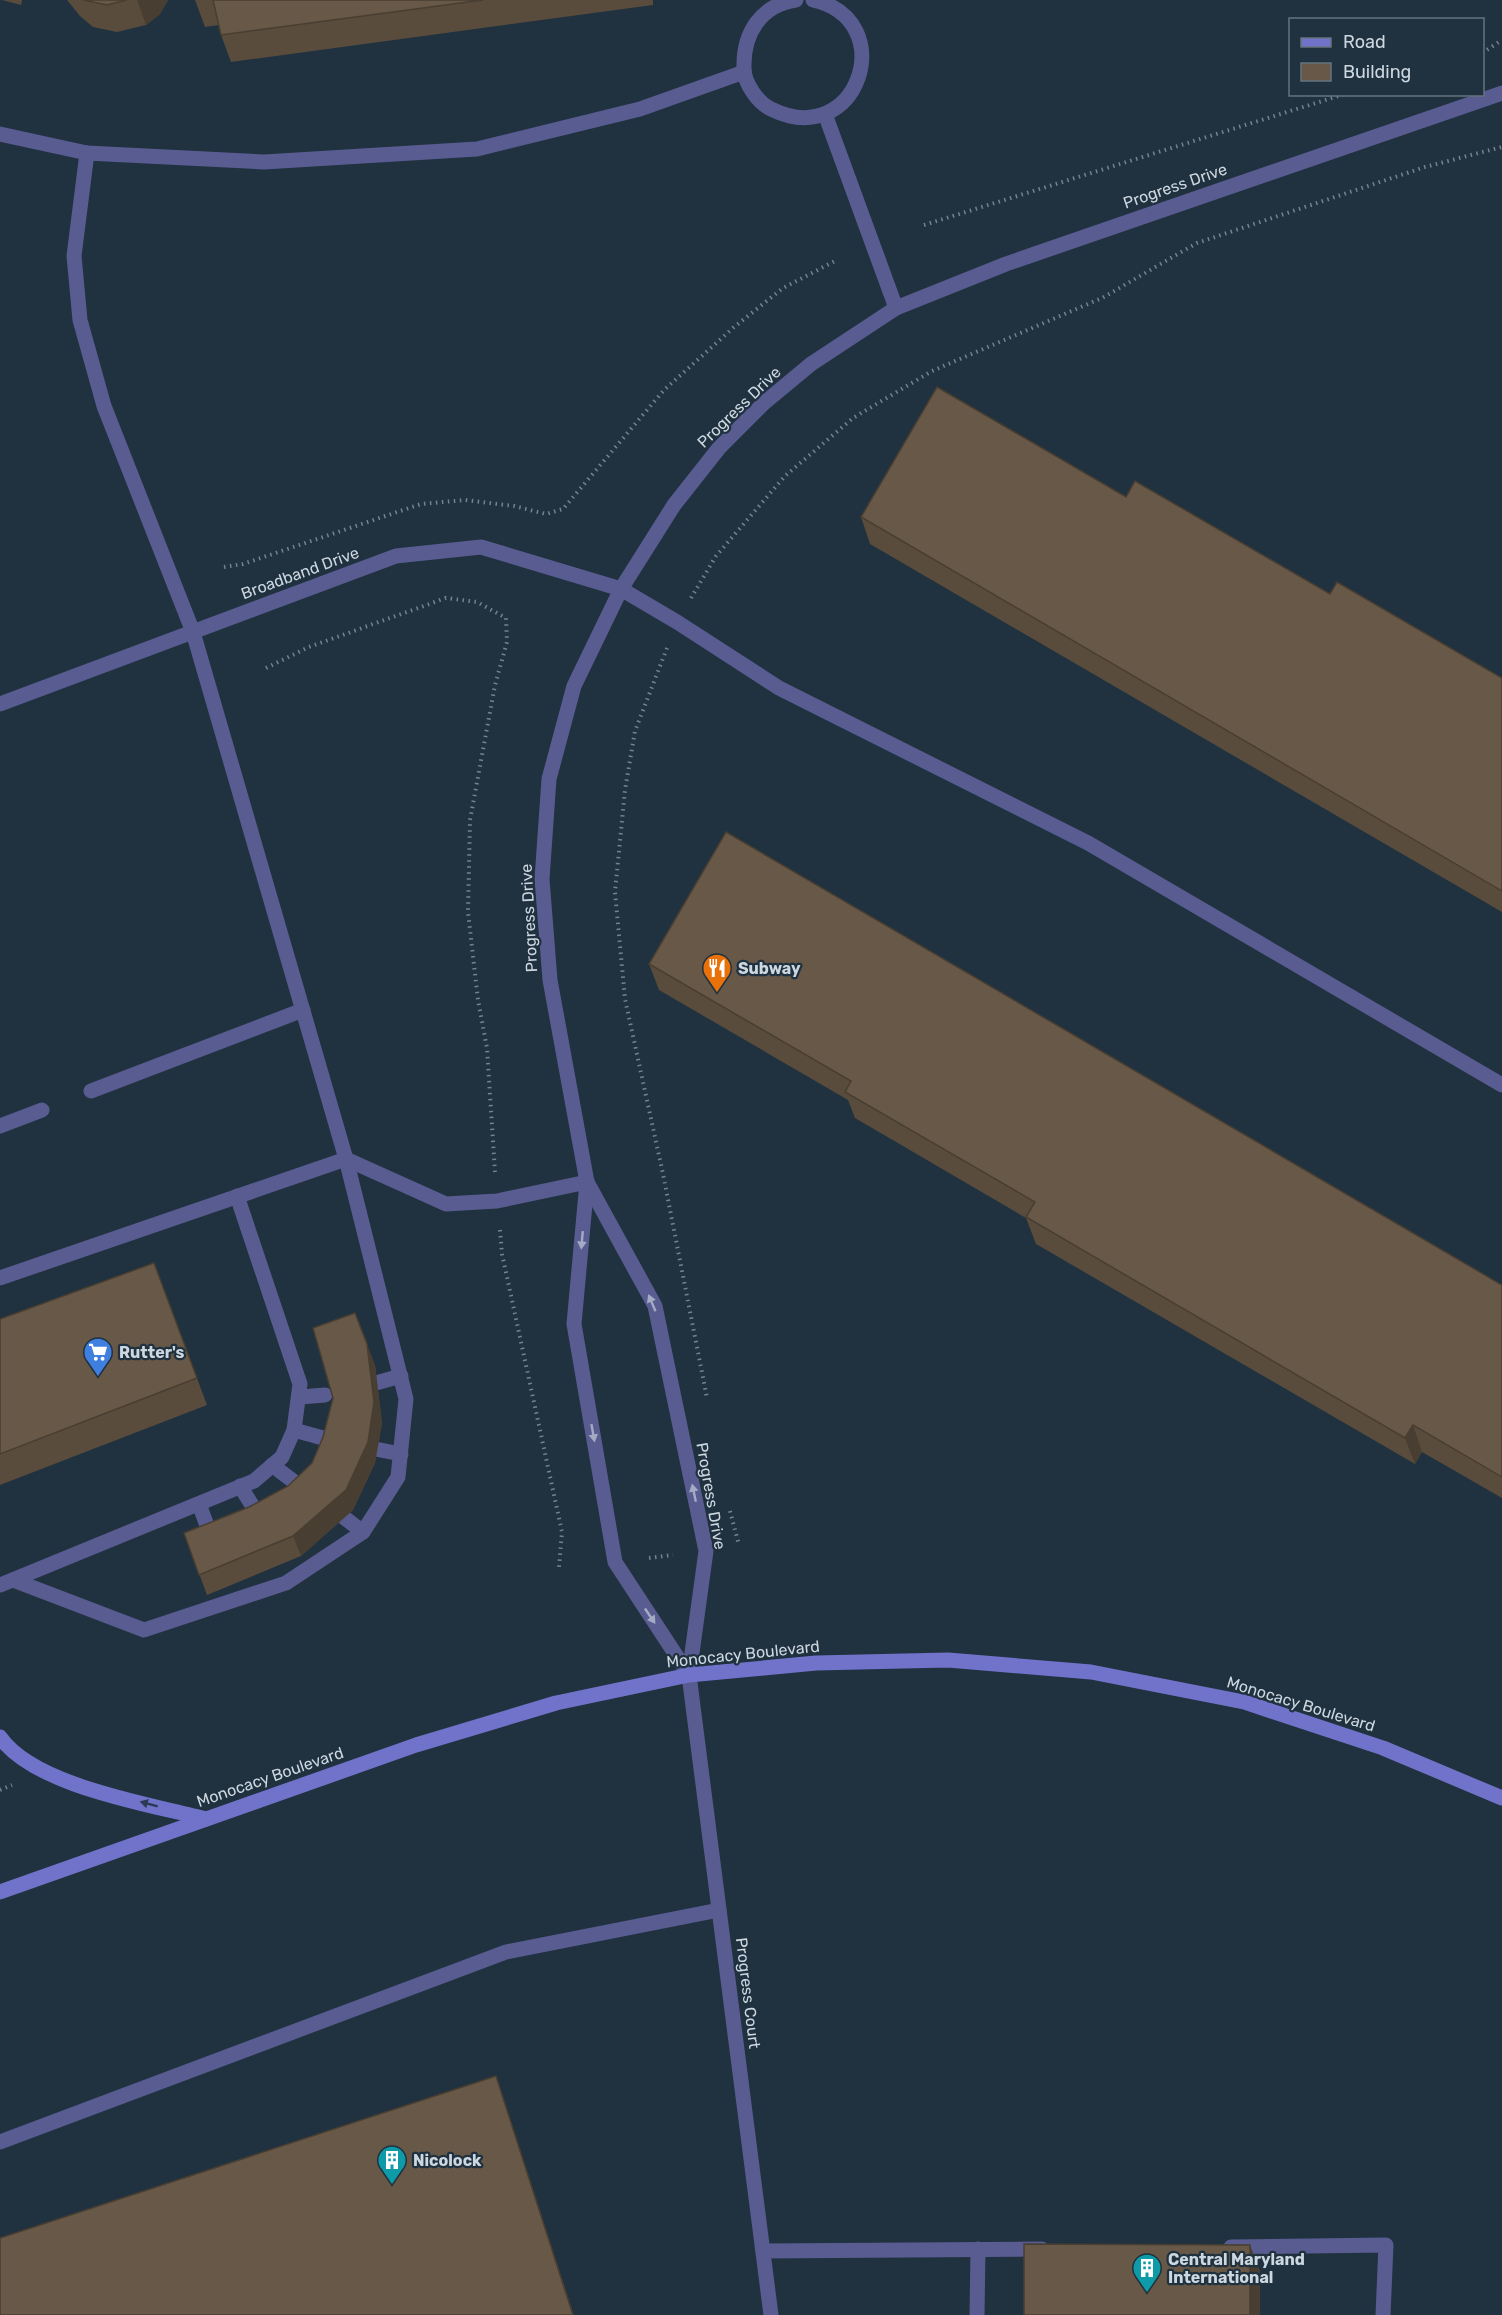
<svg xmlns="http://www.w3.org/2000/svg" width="1502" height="2315" viewBox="0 0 1502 2315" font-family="Rubik,sans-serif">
	<rect width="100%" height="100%" fill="#20313f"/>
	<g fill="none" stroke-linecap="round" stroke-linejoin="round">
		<g stroke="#75838e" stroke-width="4" stroke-dasharray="1.5 4.5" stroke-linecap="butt">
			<polyline points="1482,53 1502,40"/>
			<polyline points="924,225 1345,94"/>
			<polyline points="224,567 243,564 421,504 465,500 514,506 546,514 563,509 664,390 733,328 783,288 837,260"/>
			<polyline points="691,598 716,556 785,476 853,418 932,371 1102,298 1197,243 1425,167 1502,147"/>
			<polyline points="667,648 635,731 625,790 615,892 625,999 663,1174 707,1398"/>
			<polyline points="266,668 309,647 446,598 477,602 506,618 507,642 495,685 470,820 468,912 478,1000 487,1048 495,1172"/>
			<polyline points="500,1230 502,1254 562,1532 559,1567"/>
			<polyline points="730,1511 739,1545"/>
			<polyline points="649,1558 673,1555"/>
			<polyline points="0,1790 12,1785"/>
		</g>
		<g stroke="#595c91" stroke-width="15">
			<path d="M796 0C761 5 743 33 744 68 744 83 758 103 771 109 858 152 902 20 813 0"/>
			<polyline points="825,114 896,308"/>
			<polyline points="0,134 87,153 264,162 477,149 640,109 744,72"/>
			<polyline points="621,589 677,622 779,688 1088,843 1502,1085"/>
			<polyline points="91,1091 303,1010"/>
			<polyline points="0,1126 42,1110"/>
			<polyline points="346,1159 446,1204 497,1201 587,1182"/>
			<polyline points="0,1278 346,1159 193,632 104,406 80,320 74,256 87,153"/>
			<polyline points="365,1386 401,1376"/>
			<polyline points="300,1397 325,1395"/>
			<polyline points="294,1430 323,1438"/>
			<polyline points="365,1447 401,1454"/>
			<polyline points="272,1465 301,1487"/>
			<polyline points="240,1486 262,1521"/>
			<polyline points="199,1504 212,1539"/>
			<polyline points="337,1512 363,1532"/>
			<polyline points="13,1580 144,1630 286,1583 363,1532 398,1477 406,1399 346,1159"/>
			<polyline points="0,1585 254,1481 282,1457 294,1430 300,1384 237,1196"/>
			<polyline points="0,2142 506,1952 719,1910"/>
			<polyline points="1231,2247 1386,2245 1383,2315"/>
			<polyline points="763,2251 1042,2249"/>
			<polyline points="977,2315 978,2249"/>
		</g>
		<g stroke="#595c91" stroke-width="15">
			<polyline points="0,704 396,556 481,547 621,589"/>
			<polyline points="587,1182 655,1306 706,1551 689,1675 771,2315"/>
			<polyline points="689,1675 615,1562 574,1324 587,1182 550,980 542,879 549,779 574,686 621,589 674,505 719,448 764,403 811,364 896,308 1006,264 1502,93"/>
		</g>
		<g stroke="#7073c9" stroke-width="15">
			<path d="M0 1737C34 1786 149 1804 206 1819"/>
			<polyline points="0,1892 416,1745 556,1703 689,1675 816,1663 948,1660 1091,1672 1244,1702 1383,1748 1502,1798"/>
		</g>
	</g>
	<g fill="#594c3d">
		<polygon points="2,0 22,0 21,5"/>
		<polygon points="67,0 168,0 160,14 146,25 117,32 93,27 80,16"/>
		<polygon points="195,0 653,0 653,5 231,62 221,35 219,25 205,27"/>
		<polygon points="1126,497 1502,678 1502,912 870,544 861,517"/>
		<polygon points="649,964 1502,1285 1502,1498 1422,1452 1415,1464 1036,1244 1026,1218 855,1118 848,1100 659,990"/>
		<polygon points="154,1263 207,1405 0,1485 0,1319"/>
		<polygon points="375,1365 382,1423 375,1463 353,1510 301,1556 207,1595 184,1533 249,1507 288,1486 312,1463"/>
	</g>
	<g fill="#483e32">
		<polygon points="137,0 168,0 160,14 146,25"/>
		<polygon points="367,1344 375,1365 382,1423 375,1463 353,1510 301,1556 293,1536"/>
		<polygon points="1413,1425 1422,1452 1415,1464 1405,1438"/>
		<polygon points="496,2076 505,2103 574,2315 573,2315"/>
		<polygon points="1250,2245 1260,2271 1260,2315 1250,2315"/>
	</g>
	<g fill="#675847" stroke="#483e32" stroke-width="1.5">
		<polygon points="83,0 127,0 107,5"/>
		<polygon points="213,0 483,0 221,35"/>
		<polygon points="937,387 1126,497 1135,481 1330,594 1337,582 1502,678 1502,891 861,517"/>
		<polygon points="726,832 1502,1285 1502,1477 1413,1425 1405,1438 1026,1217 1035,1202 845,1092 851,1081 649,964"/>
		<polygon points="154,1263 197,1378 0,1454 0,1319"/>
		<polygon points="355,1313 367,1344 374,1402 368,1442 346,1490 293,1536 199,1575 184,1533 249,1507 288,1486 312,1463 323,1437 333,1398 313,1328"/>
		<polygon points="496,2076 573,2315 0,2315 0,2238"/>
		<polygon points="1024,2244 1250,2245 1250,2315 1024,2315"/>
	</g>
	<defs><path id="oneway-solid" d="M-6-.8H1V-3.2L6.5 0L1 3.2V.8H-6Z" transform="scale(1.5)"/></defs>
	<g fill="#a4acc4">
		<use href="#oneway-solid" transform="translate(582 1240) rotate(95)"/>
		<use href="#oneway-solid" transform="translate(652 1303) rotate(-113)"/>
		<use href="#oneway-solid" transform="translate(593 1433) rotate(80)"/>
		<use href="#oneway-solid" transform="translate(694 1493) rotate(-102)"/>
		<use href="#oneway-solid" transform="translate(650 1616) rotate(56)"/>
	</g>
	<use fill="#2c3b54" href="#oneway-solid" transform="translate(149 1804) rotate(-165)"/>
	<defs>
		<g id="restaurant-pin" transform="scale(1.5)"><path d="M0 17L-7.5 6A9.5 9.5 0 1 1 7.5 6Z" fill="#e8710a" stroke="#20313f"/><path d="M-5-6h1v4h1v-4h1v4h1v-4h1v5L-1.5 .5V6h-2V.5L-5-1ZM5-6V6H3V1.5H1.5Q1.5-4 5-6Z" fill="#fff"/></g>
		<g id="supermarket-pin" transform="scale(1.5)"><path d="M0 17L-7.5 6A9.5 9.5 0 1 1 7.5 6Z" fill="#3f7fe0" stroke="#20313f"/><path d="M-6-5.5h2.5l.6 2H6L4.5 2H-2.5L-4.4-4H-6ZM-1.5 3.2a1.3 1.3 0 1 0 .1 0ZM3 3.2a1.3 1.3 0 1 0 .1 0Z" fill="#fff"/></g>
		<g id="building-pin" transform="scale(1.5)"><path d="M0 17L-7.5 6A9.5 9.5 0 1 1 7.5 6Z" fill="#0f9aa8" stroke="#20313f"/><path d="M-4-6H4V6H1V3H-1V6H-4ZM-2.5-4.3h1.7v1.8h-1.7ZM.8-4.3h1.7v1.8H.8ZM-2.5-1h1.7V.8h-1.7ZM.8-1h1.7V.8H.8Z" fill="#fff"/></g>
	</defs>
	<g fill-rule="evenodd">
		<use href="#restaurant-pin" x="717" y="968"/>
		<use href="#supermarket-pin" x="98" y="1352"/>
		<use href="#building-pin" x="392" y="2160"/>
		<use href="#building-pin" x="1147" y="2268"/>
	</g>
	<g text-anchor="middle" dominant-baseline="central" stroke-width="4.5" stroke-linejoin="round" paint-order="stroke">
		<g font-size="16" fill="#cdd7e0" stroke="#20313f">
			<text transform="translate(1175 186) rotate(-19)">Progress Drive</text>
			<text transform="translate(739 407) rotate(-44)">Progress Drive</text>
			<text transform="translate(300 573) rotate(-20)">Broadband Drive</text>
			<text transform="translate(529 918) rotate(-93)">Progress Drive</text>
			<text transform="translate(711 1496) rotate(80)">Progress Drive</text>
			<text transform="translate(743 1654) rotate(-6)">Monocacy Boulevard</text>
			<text transform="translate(1301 1704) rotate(17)">Monocacy Boulevard</text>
			<text transform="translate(270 1777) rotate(-19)">Monocacy Boulevard</text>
			<text transform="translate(748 1993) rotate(83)">Progress Court</text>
		</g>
		<g font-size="16" font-weight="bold" fill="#cdd7e0" stroke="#20313f" text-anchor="start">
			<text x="738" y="968">Subway</text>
			<text x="119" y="1352">Rutter's</text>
			<text x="413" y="2160">Nicolock</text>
			<text x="1168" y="2259">Central Maryland<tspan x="1168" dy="18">International</tspan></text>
		</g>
	</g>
	<rect x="1289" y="18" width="195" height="78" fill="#20313f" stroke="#65737f" stroke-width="1.5"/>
	<rect x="1301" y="38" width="30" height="9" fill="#7073c9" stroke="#65737f" stroke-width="1.5"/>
	<text x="1343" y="48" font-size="18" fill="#cdd7e0">Road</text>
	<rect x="1301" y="63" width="30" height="18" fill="#675847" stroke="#65737f" stroke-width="1.5"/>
	<text x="1343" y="78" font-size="18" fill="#cdd7e0">Building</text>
</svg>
